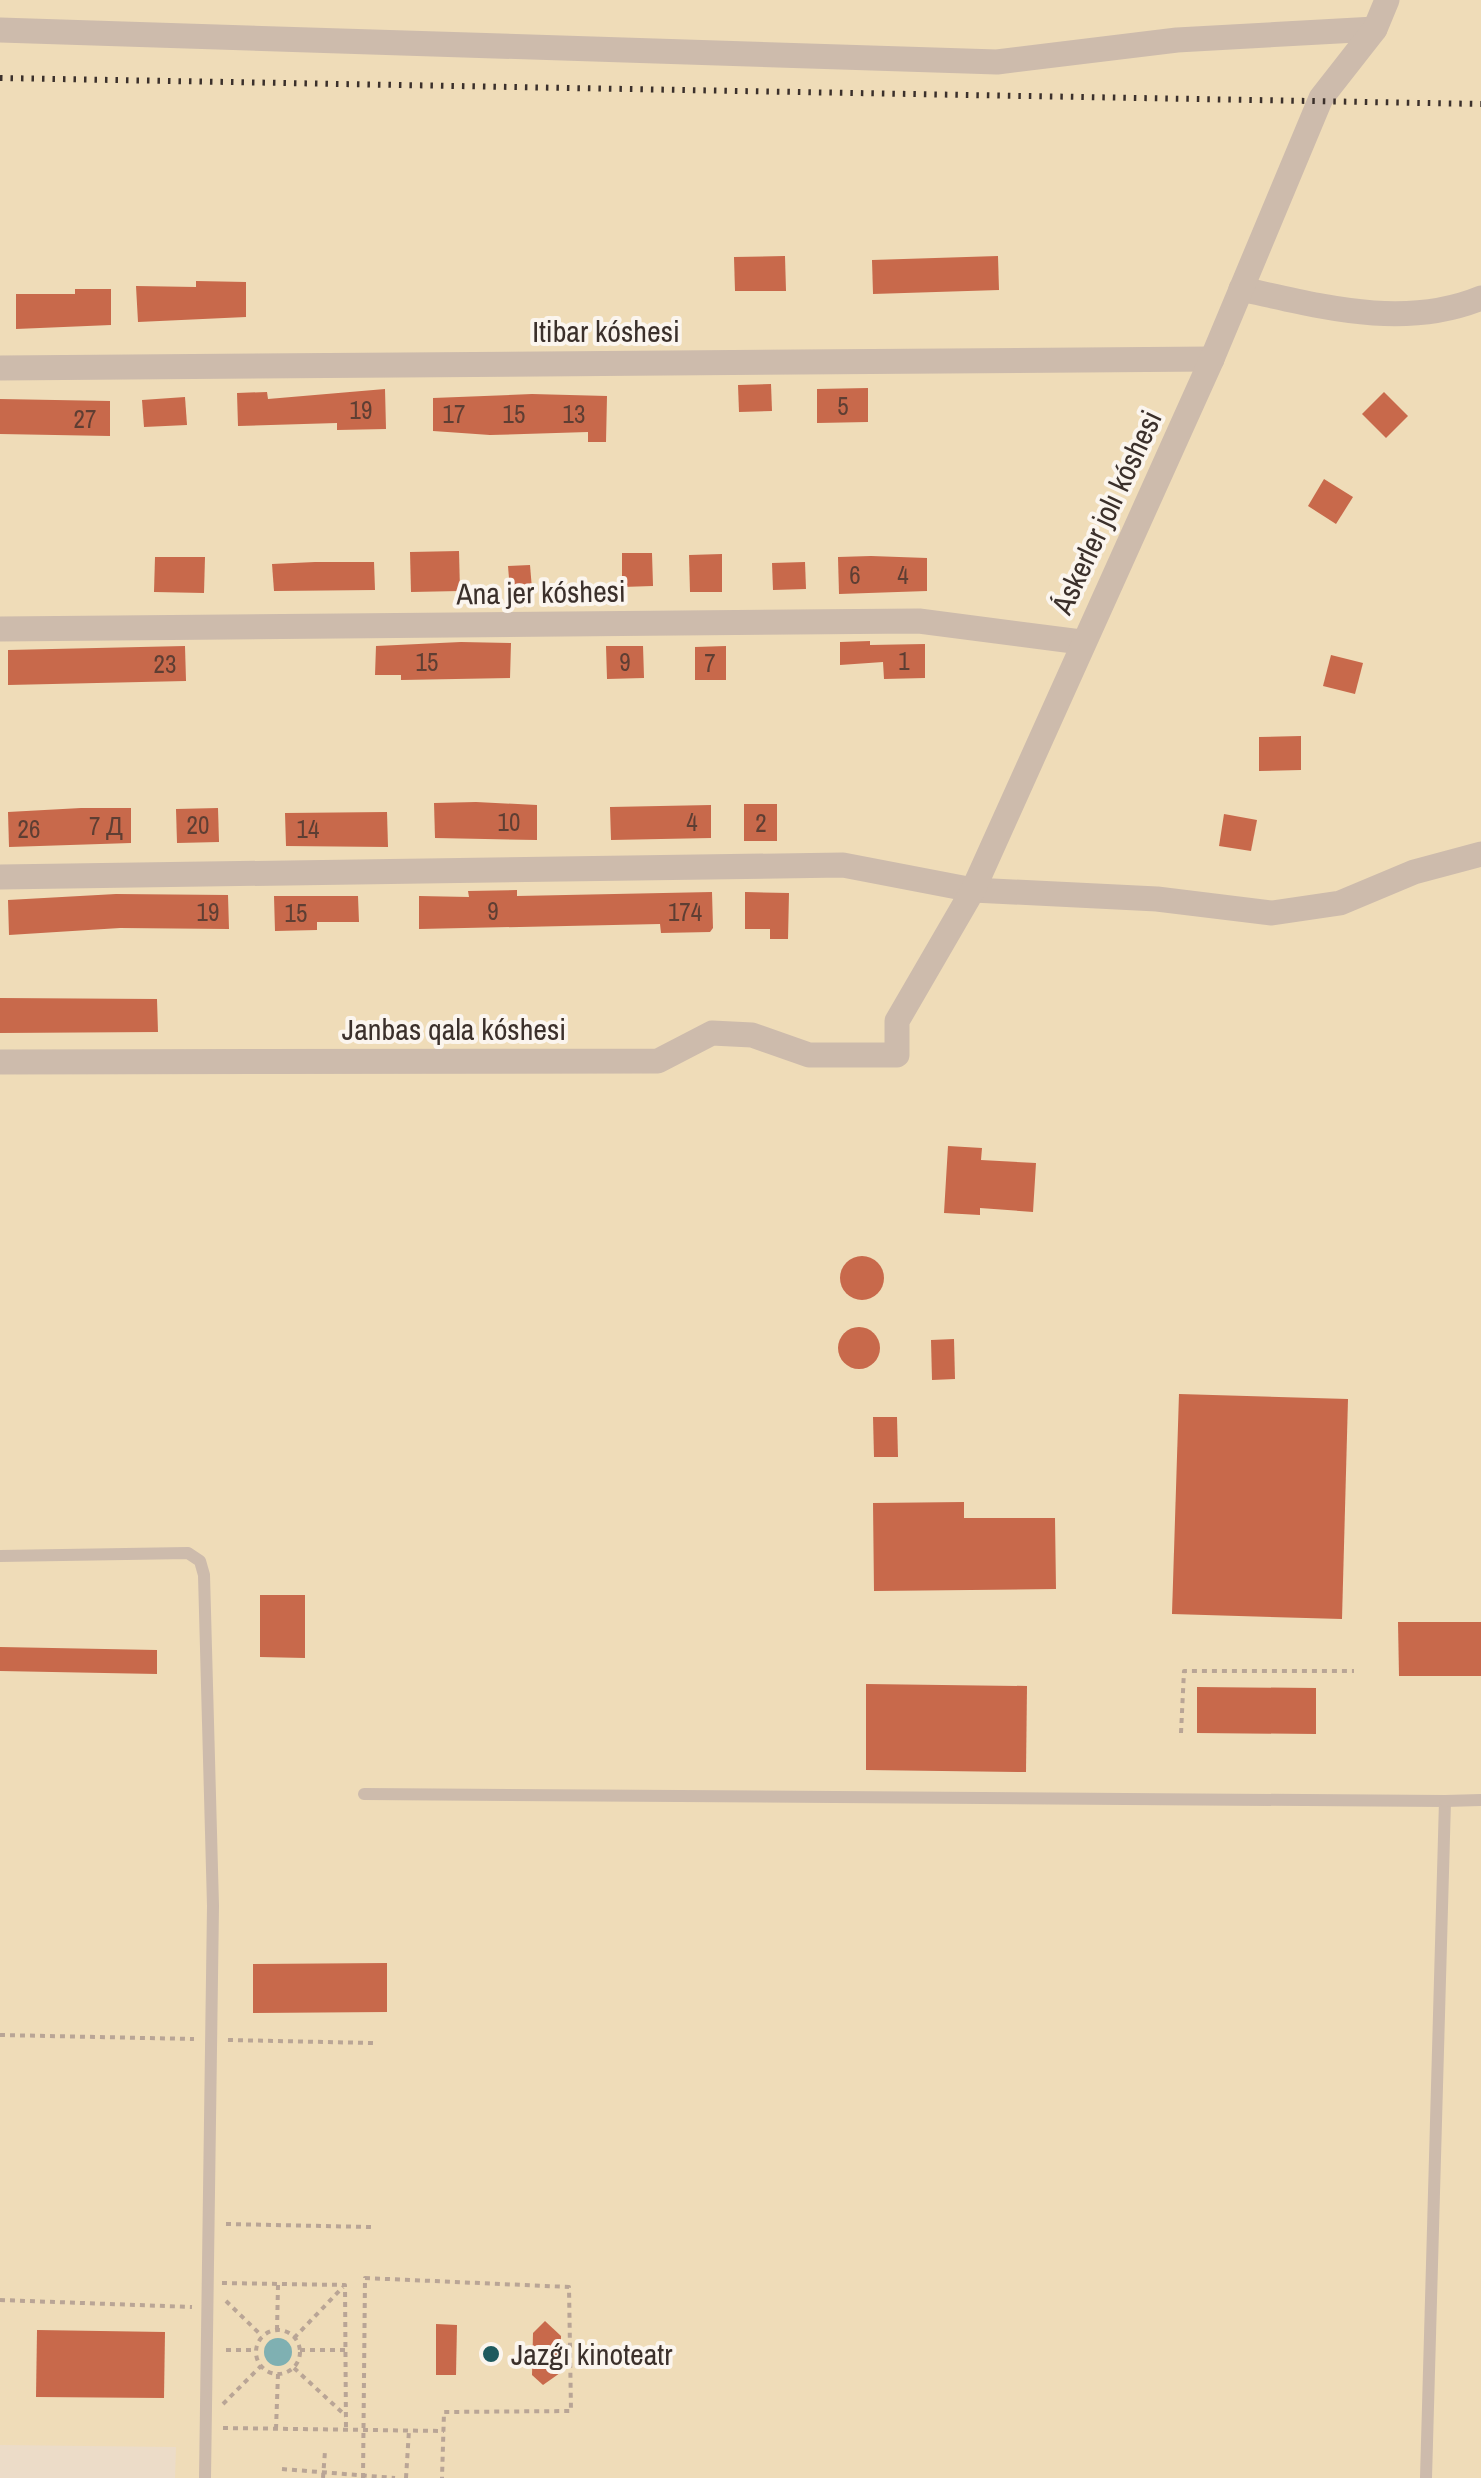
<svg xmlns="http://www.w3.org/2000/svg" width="1481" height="2478" viewBox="0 0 1481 2478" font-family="'Archivo Narrow',sans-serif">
	<rect width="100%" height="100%" fill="#f4ebe1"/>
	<rect fill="#efdcb8" x="0" y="0" width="1481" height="2478"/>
	<polygon fill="#ecdcc8" points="0,2445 176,2447 175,2478 0,2478"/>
	<circle fill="#7fb0b2" cx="278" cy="2352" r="14"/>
	<g fill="#c8694b">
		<polygon points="785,256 786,291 735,291 734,257"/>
		<polygon points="998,256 999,290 873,294 872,260"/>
		<polygon points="196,281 246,282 246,317 138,322 136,286 196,287"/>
		<polygon points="75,289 111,289 111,325 16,329 16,294 75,294"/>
		<polygon points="771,384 772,411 739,412 738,385"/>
		<polygon points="868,388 868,422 817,423 817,389"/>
		<polygon points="385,389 386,429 337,430 337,423 238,426 237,393 267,392 268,399"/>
		<polygon points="1384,392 1408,416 1386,438 1362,414"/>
		<polygon points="532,394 607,396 606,442 588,442 588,432 490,435 433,431 433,398"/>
		<polygon points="185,397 187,425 144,427 142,400"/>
		<polygon points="0,399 110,401 110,436 0,434"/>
		<polygon points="1324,479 1353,497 1336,524 1308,506"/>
		<polygon points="459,551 460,591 411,592 410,552"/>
		<polygon points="622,553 652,553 653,586 622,587"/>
		<polygon points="722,554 722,592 690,592 689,555"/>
		<polygon points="871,556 927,558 927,591 839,594 838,557"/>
		<polygon points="155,557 205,557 204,593 154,592"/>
		<polygon points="315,562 374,562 375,590 274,591 272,564"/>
		<polygon points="805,562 806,589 773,590 772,563"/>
		<polygon points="530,565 532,589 510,591 508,566"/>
		<polygon points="870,641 870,645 925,644 925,678 884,679 883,662 840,665 840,642"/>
		<polygon points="461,642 511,643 510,678 401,680 401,675 375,675 376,646"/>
		<polygon points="185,646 186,681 8,685 8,650"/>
		<polygon points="606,646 643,646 644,678 607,679"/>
		<polygon points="726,646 726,680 695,680 695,647"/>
		<polygon points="1331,655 1363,663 1355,694 1323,686"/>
		<polygon points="1301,736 1301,770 1259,771 1259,737"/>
		<polygon points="476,802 537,805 537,840 435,838 434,803"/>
		<rect x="744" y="804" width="33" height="37"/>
		<polygon points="711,805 711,838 611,840 610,807"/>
		<polygon points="81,808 131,808 131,843 9,847 8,812"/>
		<polygon points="218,808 219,842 177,843 176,809"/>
		<polygon points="387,812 388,847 286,846 285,813"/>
		<polygon points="1224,814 1257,820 1251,851 1219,846"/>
		<polygon points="517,890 517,896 712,892 713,928 710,932 661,933 660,924 419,929 419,896 469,897 468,891"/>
		<polygon points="745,892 789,893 788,939 770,939 770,929 745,929"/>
		<polygon points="116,894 228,895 229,929 120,928 9,935 8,900"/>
		<polygon points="274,896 358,896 359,922 317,922 317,930 275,931"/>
		<polygon points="0,998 157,999 158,1032 0,1033"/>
		<polygon points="948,1146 982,1148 981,1160 1036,1163 1033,1212 980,1208 980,1215 944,1213"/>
		<circle cx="862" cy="1278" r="22"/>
		<circle cx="859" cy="1348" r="21"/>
		<polygon points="954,1339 955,1379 932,1380 931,1340"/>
		<polygon points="1179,1394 1348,1399 1342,1619 1172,1614"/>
		<polygon points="873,1417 897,1417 898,1457 874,1457"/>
		<polygon points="964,1502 964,1518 1055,1518 1056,1589 874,1591 873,1503"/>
		<polygon points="260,1595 305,1595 305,1658 260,1657"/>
		<polygon points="1398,1622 1481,1622 1481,1676 1399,1676"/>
		<polygon points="0,1647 157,1650 157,1674 0,1671"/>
		<polygon points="866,1684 1027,1686 1026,1772 866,1770"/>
		<polygon points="1197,1687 1316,1688 1316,1734 1197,1733"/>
		<polygon points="387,1963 387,2012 253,2013 253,1964"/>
		<polygon points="545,2321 561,2336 560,2373 543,2385 532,2375 533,2333"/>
		<polygon points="436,2324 457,2325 456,2375 436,2375"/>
		<polygon points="37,2330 165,2332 164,2398 36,2397"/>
	</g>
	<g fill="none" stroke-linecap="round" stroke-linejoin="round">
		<g stroke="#b9a596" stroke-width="4" stroke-dasharray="5 5" stroke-linecap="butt">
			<polyline points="1181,1733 1184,1671 1354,1671"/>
			<polyline points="0,2035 194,2039"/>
			<polyline points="228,2040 373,2043"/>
			<polyline points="226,2224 371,2227"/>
			<polyline points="222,2283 345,2285 346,2429"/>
			<polyline points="0,2300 192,2307"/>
			<polyline points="226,2301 262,2336"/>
			<polyline points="277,2330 278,2285"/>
			<circle cx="278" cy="2352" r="22"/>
			<polyline points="294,2338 343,2287"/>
			<polyline points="226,2350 256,2350"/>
			<polyline points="300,2350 345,2350"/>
			<polyline points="294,2368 346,2416"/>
			<polyline points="223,2404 261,2366"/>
			<polyline points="223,2428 444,2431"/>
			<polyline points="276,2429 278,2374"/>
			<polyline points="282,2469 395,2478"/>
			<polyline points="323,2478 325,2451"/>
			<polyline points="363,2478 365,2278 569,2287 571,2411 444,2412 442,2478"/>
			<polyline points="406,2478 409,2430"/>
		</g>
		<g stroke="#cdbbac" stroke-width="12">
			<polyline points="0,1556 188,1553 200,1561 204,1575 213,1906 205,2478"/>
			<polyline points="364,1794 1445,1801 1426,2478"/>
			<polyline points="1445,1801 1481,1800"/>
		</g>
		<g stroke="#cdbbac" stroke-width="25">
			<polyline points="0,30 997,62 1177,40 1375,29"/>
			<path d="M1241 289C1320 306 1403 330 1481 298"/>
			<polyline points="0,368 1212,359"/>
			<polyline points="0,629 919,621 1081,642"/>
			<polyline points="0,877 843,865 973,890 1157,899 1272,913 1340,903 1414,872 1481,854"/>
			<polyline points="0,1062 658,1061 712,1033 752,1035 809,1055 897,1055 897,1021 973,890 1212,359 1321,98 1375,29 1387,0"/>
		</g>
		<polyline stroke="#3b302b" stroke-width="6" stroke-dasharray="2.5 8" stroke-linecap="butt" points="0,78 1481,104"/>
	</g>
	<circle fill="#1f5a5e" stroke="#fbf5ee" stroke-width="4" cx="491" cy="2354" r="10"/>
	<g text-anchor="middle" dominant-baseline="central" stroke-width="8" stroke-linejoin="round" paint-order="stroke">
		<g font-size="25" fill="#5e3e33">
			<text x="843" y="406">5</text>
			<text x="361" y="410">19</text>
			<text x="454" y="414">17</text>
			<text x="514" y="414">15</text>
			<text x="574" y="414">13</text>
			<text x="85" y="419">27</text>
			<text x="855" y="575">6</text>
			<text x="903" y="575">4</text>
			<text x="904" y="661">1</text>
			<text x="427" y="662">15</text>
			<text x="625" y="662">9</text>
			<text x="710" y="663">7</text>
			<text x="165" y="664">23</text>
			<text x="509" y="822">10</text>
			<text x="692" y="822">4</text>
			<text x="761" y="823">2</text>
			<text x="198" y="825">20</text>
			<text x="106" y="826">7 Д</text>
			<text x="29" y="829">26</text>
			<text x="308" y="829">14</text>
			<text x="493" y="911">9</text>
			<text x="208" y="912">19</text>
			<text x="685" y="912">174</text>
			<text x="296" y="913">15</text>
		</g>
		<g font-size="30" fill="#3b302b" stroke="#fbf5ee">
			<text x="606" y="331">Itibar kóshesi</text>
			<text transform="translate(1106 512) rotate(-65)">Áskerler jolı kóshesi</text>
			<text transform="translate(541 592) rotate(-1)">Ana jer kóshesi</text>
			<text x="454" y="1029">Janbas qala kóshesi</text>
		</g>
		<g font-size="30" fill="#3b302b" stroke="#fbf5ee" text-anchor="start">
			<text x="511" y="2354">Jazǵı kinoteatr</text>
		</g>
	</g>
</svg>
